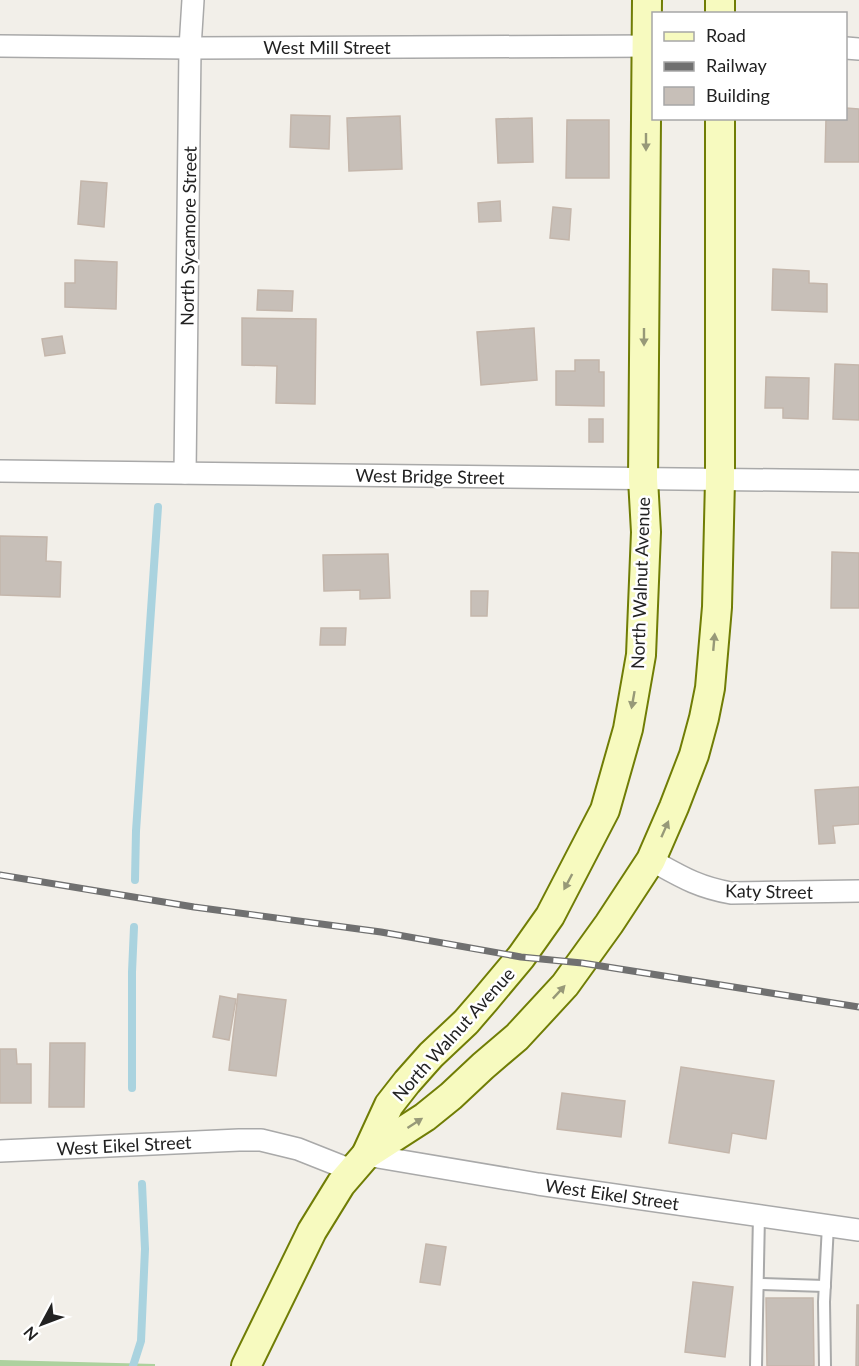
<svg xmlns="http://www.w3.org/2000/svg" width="859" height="1366" viewBox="0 0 859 1366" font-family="Lato,sans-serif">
	<rect width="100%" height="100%" fill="#f2efe9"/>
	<polygon fill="#add19e" points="0,1360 155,1364 155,1366 0,1366"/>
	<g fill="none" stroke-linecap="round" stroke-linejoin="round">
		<g stroke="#aad3df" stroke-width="8">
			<polyline points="135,880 136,831 158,507"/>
			<polyline points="132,1088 132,972 134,927"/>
			<polyline points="133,1366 141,1341 145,1249 142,1184"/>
		</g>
	</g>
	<g fill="#c7bfb8" stroke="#c4b6ab" stroke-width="1.5">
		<polygon points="846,108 859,109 859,162 825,162 826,118 846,118"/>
		<polygon points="291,115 330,116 329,149 290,147"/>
		<polygon points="400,116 402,169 349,171 347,118"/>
		<polygon points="532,118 533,162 498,163 496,119"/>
		<polygon points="567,120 609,120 609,178 566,178"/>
		<polygon points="81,181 107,183 104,227 78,224"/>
		<polygon points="500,201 501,221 479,222 478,203"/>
		<polygon points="553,207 571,209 569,240 550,238"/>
		<polygon points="75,260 117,262 116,309 65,307 65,283 75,283"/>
		<polygon points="773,269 809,271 809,283 827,284 827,312 772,310"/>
		<polygon points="258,290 293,291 292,311 257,310"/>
		<polygon points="242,318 316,319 315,404 276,403 277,366 242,365"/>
		<polygon points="534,328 537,380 481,385 477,332"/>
		<polygon points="62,336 65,353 45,356 42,339"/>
		<polygon points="575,360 599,360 599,372 604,372 604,406 556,405 556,371 575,371"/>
		<polygon points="835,364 859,365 859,420 833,419"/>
		<polygon points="766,377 809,378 808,419 783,418 783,408 765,408"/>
		<rect x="589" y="419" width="14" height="23"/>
		<polygon points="0,536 47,537 46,561 61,562 60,597 0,595"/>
		<polygon points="832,552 859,553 859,608 831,608"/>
		<polygon points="388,554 390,598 360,599 360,590 324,591 323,555"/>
		<polygon points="471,591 488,591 487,616 471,616"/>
		<polygon points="321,628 346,628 345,645 320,645"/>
		<polygon points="859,787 859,824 833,826 835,843 819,844 815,790"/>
		<polygon points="238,994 286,1000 276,1076 229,1070"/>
		<polygon points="220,996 236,999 229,1040 213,1037"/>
		<polygon points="50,1043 85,1043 84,1107 49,1107"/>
		<polygon points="0,1049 16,1049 17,1064 31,1064 31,1103 0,1103"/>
		<polygon points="681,1067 774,1081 766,1139 732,1133 729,1153 669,1143"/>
		<polygon points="562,1093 625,1101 621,1137 557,1129"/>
		<polygon points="426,1244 446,1247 440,1285 420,1282"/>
		<polygon points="693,1282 733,1287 725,1357 685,1352"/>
		<polygon points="766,1298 813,1298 814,1366 767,1366"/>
		<polygon points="857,1305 859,1305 859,1366 856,1366"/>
	</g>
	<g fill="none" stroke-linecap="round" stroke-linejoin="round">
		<g stroke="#a9a9a9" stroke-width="14">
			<g id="lane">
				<polyline points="758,1284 825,1286"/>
				<polyline points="756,1366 759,1215"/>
				<polyline points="825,1366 824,1302 828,1225"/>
			</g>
		</g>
		<g stroke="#a9a9a9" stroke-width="24">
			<g id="street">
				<polyline points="0,46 190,48 654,46"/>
				<polyline points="846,48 859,49"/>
				<polyline points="0,471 859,481"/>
				<polyline points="185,473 190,48 193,0"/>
				<path d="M651 860C680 876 697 887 731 893L859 891"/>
				<polyline points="0,1151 239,1140 261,1140 298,1149 351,1170"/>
				<polyline points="366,1155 538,1184 859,1230"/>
			</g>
		</g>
		<g stroke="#707d05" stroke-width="32">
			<g id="secondary">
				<polyline points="720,0 720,14"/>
				<polyline points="366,1155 389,1105 407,1082 431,1055 466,1022 485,1000 521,957 550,916 605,810 628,729 641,655 646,532 643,479 647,0"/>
				<polyline points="246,1366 312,1231 341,1184 366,1155 425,1117 451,1096 483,1066 517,1037 565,985 609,924 651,860 674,807 694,755 704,718 710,688 717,607 720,480 720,118"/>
			</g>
		</g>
		<use href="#lane" stroke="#fff" stroke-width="10"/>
		<use href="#street" stroke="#fff" stroke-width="21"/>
		<use href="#secondary" stroke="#f7fabf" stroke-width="28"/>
		<g stroke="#707070" stroke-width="7">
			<polyline id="rail" points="0,875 194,907 381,932 521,957 582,963 859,1007"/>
		</g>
		<use href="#rail" stroke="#fff" stroke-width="4.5" stroke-dasharray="14" stroke-linecap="butt"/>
	</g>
	<defs><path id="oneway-solid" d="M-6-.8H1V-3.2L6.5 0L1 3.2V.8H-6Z" transform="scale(1.5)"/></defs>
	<g fill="#979978">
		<use href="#oneway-solid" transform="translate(646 142) rotate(90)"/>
		<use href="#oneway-solid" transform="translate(644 337) rotate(90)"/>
		<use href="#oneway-solid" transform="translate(714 642) rotate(-85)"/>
		<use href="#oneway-solid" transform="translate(633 700) rotate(100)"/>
		<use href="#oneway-solid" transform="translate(665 829) rotate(-66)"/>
		<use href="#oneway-solid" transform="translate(568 882) rotate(118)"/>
		<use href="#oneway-solid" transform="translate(559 992) rotate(-47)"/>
		<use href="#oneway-solid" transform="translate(415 1123) rotate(-33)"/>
	</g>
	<g text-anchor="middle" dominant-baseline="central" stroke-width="5" stroke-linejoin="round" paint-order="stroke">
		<g font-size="18" fill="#222" stroke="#fff">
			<text x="327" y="47">West Mill Street</text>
			<text transform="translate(188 236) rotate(-89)">North Sycamore Street</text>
			<text transform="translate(430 476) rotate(1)">West Bridge Street</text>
			<text transform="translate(640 583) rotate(-88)">North Walnut Avenue</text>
			<text transform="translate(769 891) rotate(1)">Katy Street</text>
			<text transform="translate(453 1034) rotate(-48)">North Walnut Avenue</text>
			<text transform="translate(124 1145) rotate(-3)">West Eikel Street</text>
			<text transform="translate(612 1194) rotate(8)">West Eikel Street</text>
		</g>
	</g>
	<rect x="652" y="12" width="195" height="108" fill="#ffffff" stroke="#a7a7a7" stroke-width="1.5"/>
	<rect x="664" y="32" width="30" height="9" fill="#f7fabf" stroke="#a7a7a7" stroke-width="1.5"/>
	<text x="706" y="42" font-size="18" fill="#222222">Road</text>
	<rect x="664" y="62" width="30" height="9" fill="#707070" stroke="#a7a7a7" stroke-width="1.5"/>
	<text x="706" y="72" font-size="18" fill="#222222">Railway</text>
	<rect x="664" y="87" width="30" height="18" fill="#c7bfb8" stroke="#a7a7a7" stroke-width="1.5"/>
	<text x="706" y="102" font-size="18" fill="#222222">Building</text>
	<g transform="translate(42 1324) rotate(229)" stroke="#ffffff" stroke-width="4.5" paint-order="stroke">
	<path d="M0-4.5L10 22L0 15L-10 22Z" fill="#222222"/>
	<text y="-9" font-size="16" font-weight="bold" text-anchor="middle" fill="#222222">N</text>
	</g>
</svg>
